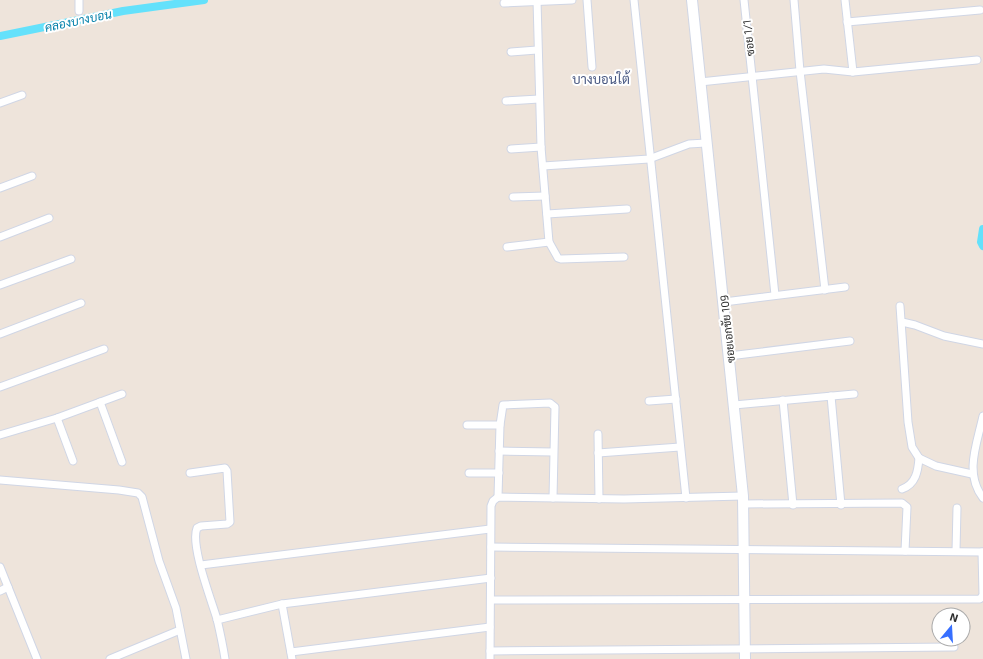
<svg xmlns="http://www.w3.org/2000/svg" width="983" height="659" viewBox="0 0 983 659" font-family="'Exo 2',Sarabun,sans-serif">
	<rect width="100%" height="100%" fill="#eee4db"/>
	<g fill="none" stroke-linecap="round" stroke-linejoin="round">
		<g stroke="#64e1fb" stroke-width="8">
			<polyline points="0,36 123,11 204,0"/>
			<polyline points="983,229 981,242 983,246"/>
		</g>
		<g stroke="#d0d6e5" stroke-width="9">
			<g id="street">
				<polyline points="537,0 541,147 549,242 558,258 561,259 624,257"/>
				<polyline points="587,0 592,67"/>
				<polyline points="634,0 686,498"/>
				<polyline points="744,0 775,295"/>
				<polyline points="794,0 800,71 825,290"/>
				<polyline points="845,0 853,72"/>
				<polyline points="504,3 572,0"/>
				<polyline points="79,11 79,0"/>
				<polyline points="847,22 980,10"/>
				<polyline points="511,52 537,50"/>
				<polyline points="700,82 824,69 853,72 977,60"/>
				<polyline points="506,101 539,99"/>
				<polyline points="0,103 22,95"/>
				<polyline points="511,149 541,147"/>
				<polyline points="543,166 649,159 689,144 706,143"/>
				<polyline points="0,188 32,176"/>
				<polyline points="513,197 545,196"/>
				<polyline points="547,214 627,209"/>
				<polyline points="0,237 49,218"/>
				<polyline points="507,247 549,242"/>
				<polyline points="0,285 71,259"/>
				<polyline points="724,302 845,287"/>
				<polyline points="900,306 908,422 912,447 919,458 936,466 972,474"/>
				<polyline points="902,322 915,325 944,336 983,344"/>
				<polyline points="0,334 81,303"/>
				<polyline points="729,356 850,341"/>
				<polyline points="0,387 104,349"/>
				<polyline points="831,396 841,505"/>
				<polyline points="783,400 793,505"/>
				<polyline points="649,401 676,399"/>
				<polyline points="100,402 122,462"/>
				<polyline points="734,405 854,394"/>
				<path d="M983 416C977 444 964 473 983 498"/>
				<polyline points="57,418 73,461"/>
				<polyline points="467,425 500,425"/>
				<polyline points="598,434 599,499"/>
				<polyline points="0,435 57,418 122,394"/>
				<polyline points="499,451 553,452"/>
				<polyline points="598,453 680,447"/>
				<path d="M190 473 225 468 227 471 230 522 227 524 201 526 197 528C190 545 211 599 217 619 220 632 223 646 225 659"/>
				<polyline points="469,473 499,473"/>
				<polyline points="0,480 119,490 138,493 142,497 159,561 176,608 186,659"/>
				<path d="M902 489C916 484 918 471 919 458"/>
				<polyline points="498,497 500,425 503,405 550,403 555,407 553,498"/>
				<polyline points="743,504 902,503 907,507 905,551"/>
				<polyline points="491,547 983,552"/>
				<polyline points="956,551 957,508"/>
				<polyline points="201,565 490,529"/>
				<polyline points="0,567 8,587"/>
				<polyline points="0,591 8,587 37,659"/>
				<polyline points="491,600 980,599 983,595 982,552"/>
				<polyline points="282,604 292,659"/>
				<polyline points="217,620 282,604 491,578"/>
				<polyline points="490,651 954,647"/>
				<polyline points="291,652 490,627"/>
				<polyline points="110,659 180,630"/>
				<polyline points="490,659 491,506 493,501 498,497 624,499 743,496"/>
			</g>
		</g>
		<g stroke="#d0d6e5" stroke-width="12">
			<polyline id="secondary" points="692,0 743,496 745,659"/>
		</g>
		<use href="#street" stroke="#fff" stroke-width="7"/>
		<use href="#secondary" stroke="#fff" stroke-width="10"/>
	</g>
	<g text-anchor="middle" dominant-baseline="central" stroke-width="4" stroke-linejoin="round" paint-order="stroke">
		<g font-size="11" fill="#2b2b2b" stroke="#fff">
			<text transform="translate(748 38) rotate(-96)">ซอย 1/1</text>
			<text transform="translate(727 329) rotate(-96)">ซอยเอกชัย 109</text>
		</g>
		<g font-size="12" font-style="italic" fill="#007fa9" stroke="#fff">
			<text transform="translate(78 20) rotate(-12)">คลองบางบอน</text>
		</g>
		<g font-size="13" fill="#465680" stroke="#fff">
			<text x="601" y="79">บางบอนใต้</text>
		</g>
	</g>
	<g transform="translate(951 627) rotate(18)"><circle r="19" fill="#ffffff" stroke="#aaaaaa"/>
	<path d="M0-3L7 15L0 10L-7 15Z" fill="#376fff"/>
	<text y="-6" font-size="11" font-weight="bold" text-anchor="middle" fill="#2b2b2b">N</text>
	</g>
</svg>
